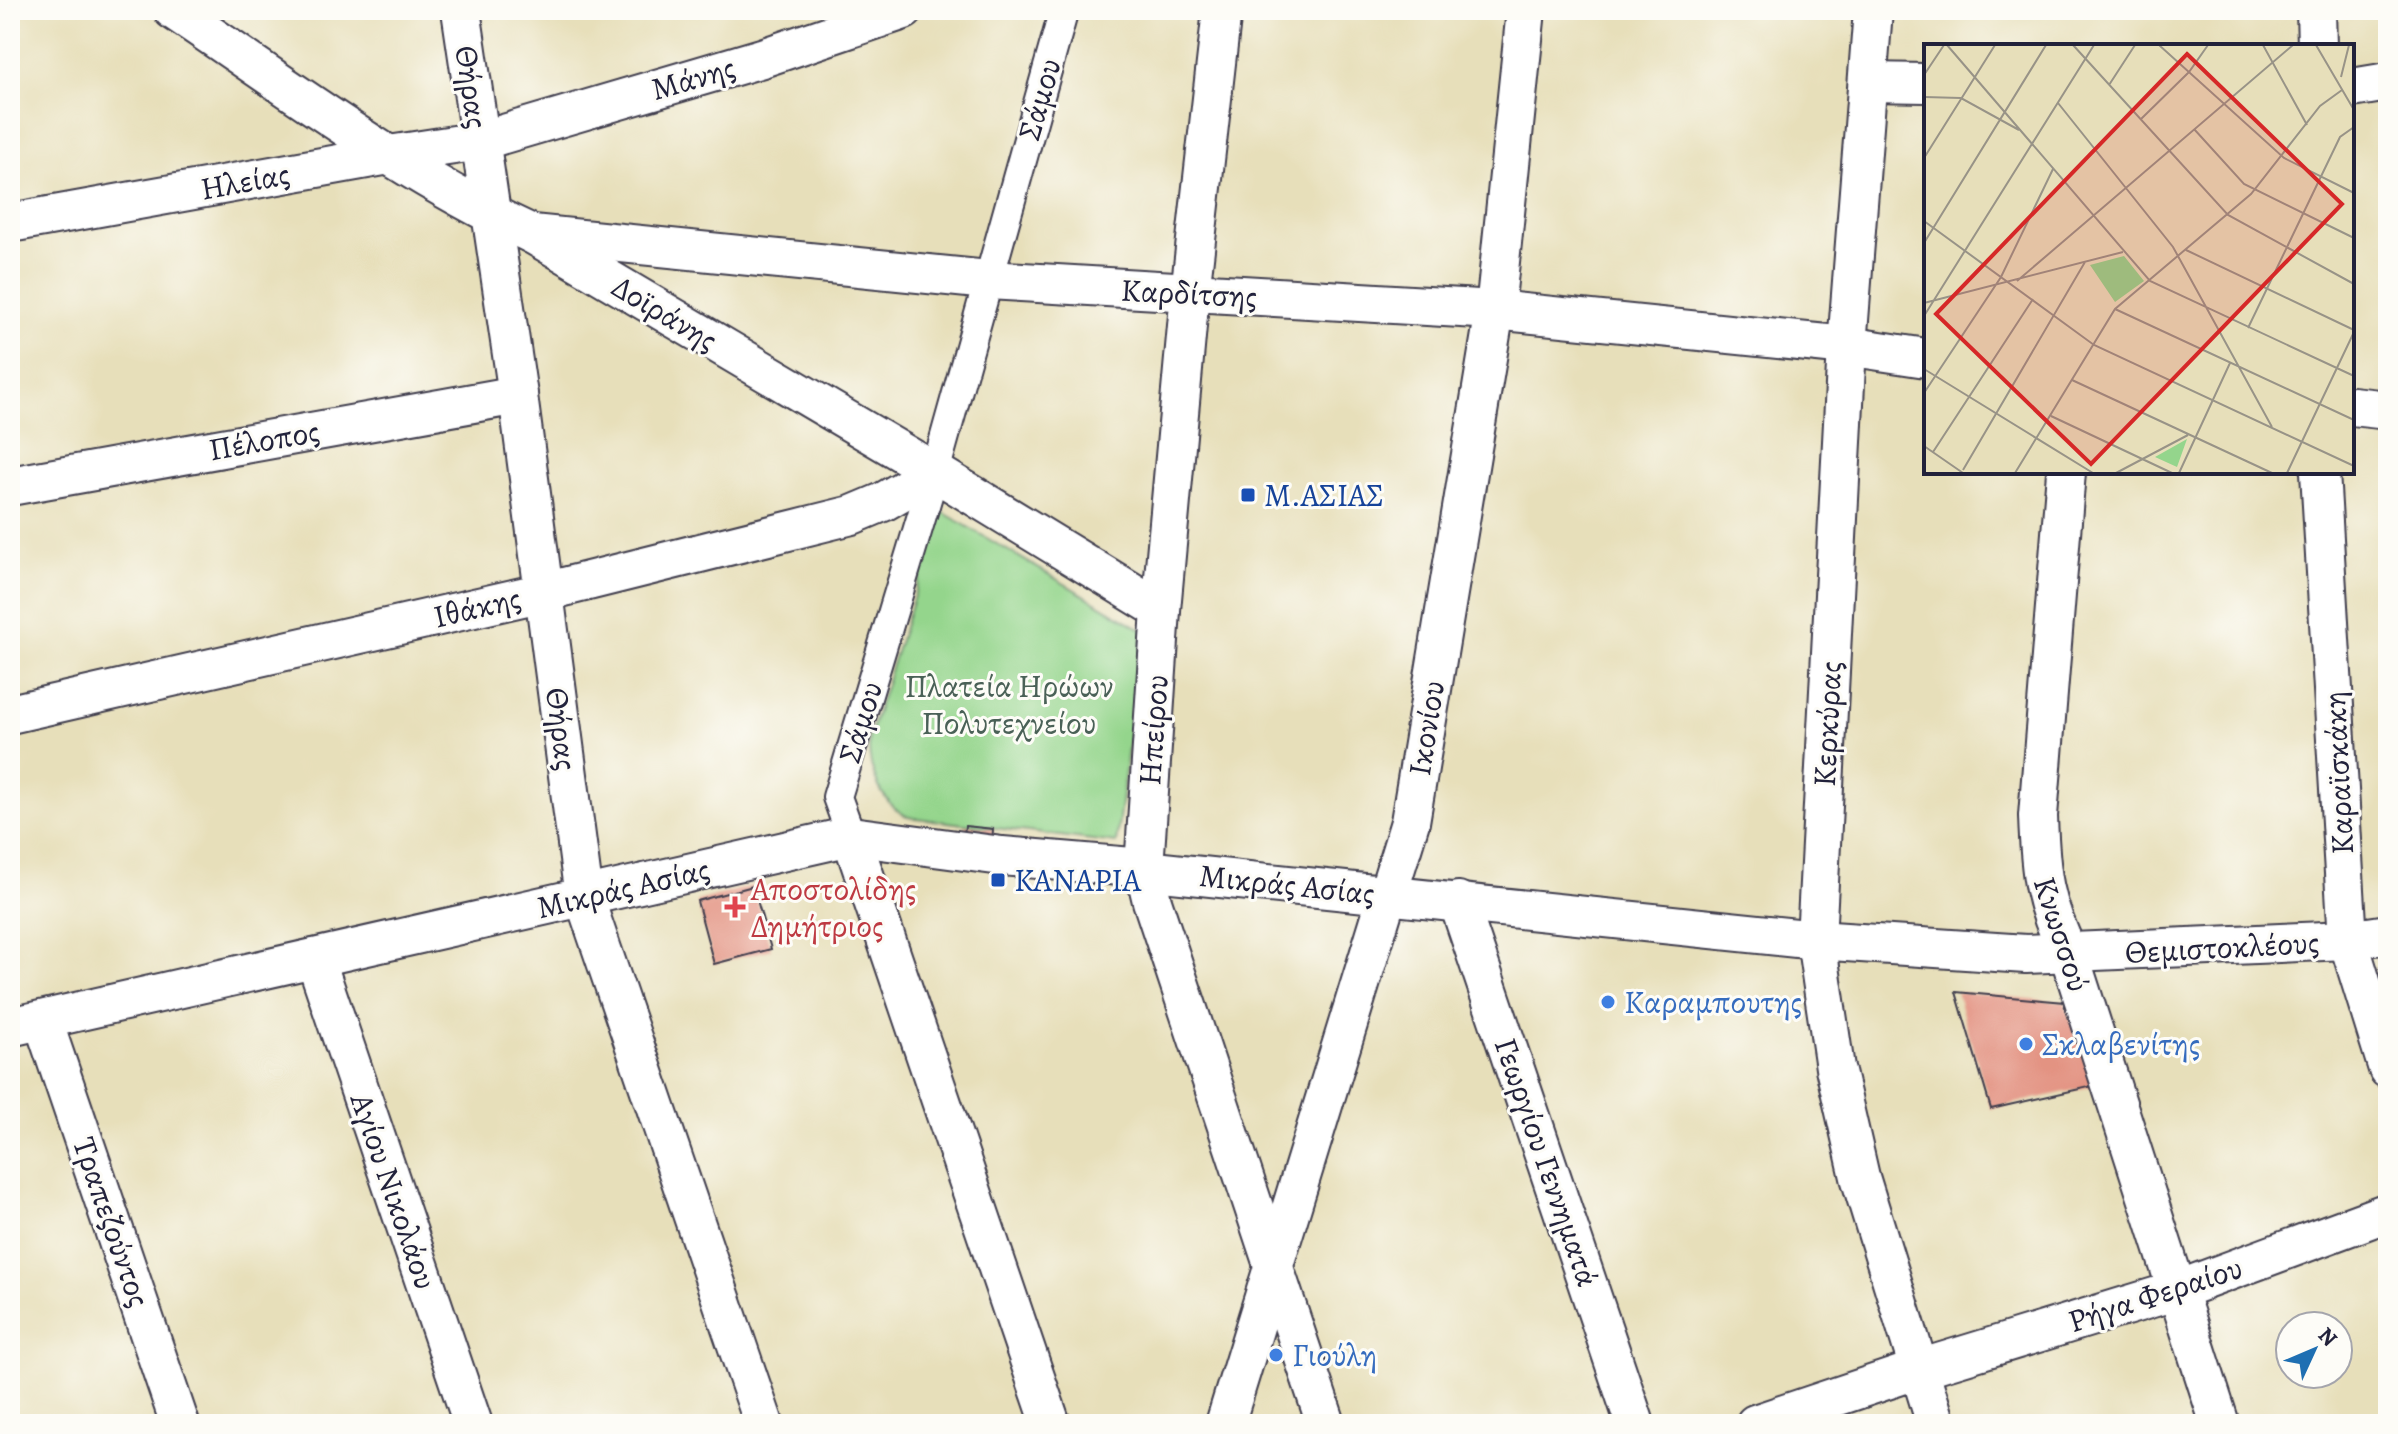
<svg xmlns="http://www.w3.org/2000/svg" width="2398" height="1434" viewBox="0 0 2398 1434" font-family="Alegreya,serif">
	<rect width="100%" height="100%" fill="#fdfcf7"/>
	<filter id="ink" filterUnits="userSpaceOnUse"><feTurbulence type="fractalNoise" baseFrequency=".0125" numOctaves="2"/><feDisplacementMap in="SourceGraphic" scale="16" xChannelSelector="R" yChannelSelector="G"/><feConvolveMatrix kernelMatrix="1 2 1 2 8 2 1 2 1" color-interpolation-filters="sRGB"/></filter>
	<filter id="wash" filterUnits="userSpaceOnUse"><feTurbulence type="fractalNoise" baseFrequency=".006" numOctaves="4" result="noise"/><feDisplacementMap in="SourceGraphic" scale="32" xChannelSelector="R" yChannelSelector="G"/><feGaussianBlur stdDeviation="1.8" result="paint"/><feColorMatrix in="noise" values="0 0 0 0 0 0 0 0 0 0 0 0 0 0 0 0 0 1.4 0 .05"/><feComposite in="paint" operator="in"/></filter>
	<g filter="url(#wash)">
		<rect width="100%" height="100%" fill="#e7dfba"/>
		<path fill="#94d58c" stroke="#5b7c64" stroke-width="2" d="M941 511 1143 630 1116 843 908 817C880 803 867 767 869 737Z"/>
		<g id="blocks">
			<g fill="#e39382">
				<polygon points="965,826 993,829 992,846 963,843"/>
				<polygon points="753,886 771,949 714,964 697,901"/>
				<polygon points="1956,992 2065,1002 2093,1086 1991,1109"/>
			</g>
		</g>
	</g>
	<g filter="url(#ink)">
		<use href="#blocks" fill-opacity="0" stroke="#403e4e" stroke-width="2"/>
		<g fill="none" stroke-linecap="round" stroke-linejoin="round">
			<g stroke="#403e4e" stroke-width="32">
				<polyline id="pedestrian" points="851,836 837,797 935,472 1064,10"/>
			</g>
			<g stroke="#403e4e" stroke-width="42">
				<g id="minor">
					<path d="M173 10C290 88 404 175 532 234L935 472 1161 610"/>
					<polyline points="461,10 518,395 584,897 764,1424"/>
					<polyline points="1222,10 1190,293 1161,610 1144,868 1152,901 1326,1424"/>
					<polyline points="1873,10 1847,346 1816,940 1835,1068 1860,1177 1936,1424"/>
					<polyline points="2316,10 2317,46"/>
					<polyline points="1868,82 1926,83"/>
					<polyline points="2352,88 2388,82"/>
					<polyline points="10,223 389,155 480,141 762,58 904,10"/>
					<polyline points="532,234 988,280 1495,310 1847,346 1926,358"/>
					<polyline points="2352,406 2388,410"/>
					<path d="M2066 472 2038 816C2040 873 2043 903 2069 954L2220 1424"/>
					<polyline points="2320,472 2348,940 2388,1069"/>
					<polyline points="10,486 518,395"/>
					<polyline points="10,714 544,592 852,515 883,502 935,472"/>
					<polyline points="851,836 1051,1424"/>
					<polyline points="1458,901 1635,1424"/>
					<polyline points="315,958 473,1424"/>
					<polyline points="43,1021 180,1424"/>
					<polyline points="10,1027 851,836 1002,856 1144,868 1163,872 1816,940 2026,954 2348,940 2388,934"/>
					<polyline points="1225,1424 1410,822 1495,310 1526,10"/>
					<polyline points="1755,1424 1919,1369 2178,1290 2388,1212"/>
				</g>
			</g>
			<use href="#pedestrian" stroke="#fff" stroke-width="28"/>
			<use href="#minor" stroke="#fff" stroke-width="38"/>
		</g>
	</g>
	<g fill="#1a4fb4" stroke="#fdfcf7" stroke-width="3">
		<rect x="1240" y="487" width="16" height="16" rx="4"/>
		<rect x="990" y="872" width="16" height="16" rx="4"/>
	</g>
	<path fill="#e0444e" stroke="#fdfcf7" stroke-width="3" d="M731 895h8v8h8v8h-8v8h-8v-8h-8v-8h8z"/>
	<g fill="#3f7fe0" stroke="#fdfcf7" stroke-width="3">
		<circle cx="1608" cy="1002" r="8"/>
		<circle cx="2026" cy="1044" r="8"/>
		<circle cx="1276" cy="1355" r="8"/>
	</g>
	<g text-anchor="middle" dominant-baseline="central" stroke-width="6" stroke-linejoin="round" paint-order="stroke">
		<g font-size="32" fill="#22223b" stroke="#fdfcf7">
			<text transform="translate(693 78) rotate(-16)">Μάνης</text>
			<text transform="translate(472 87) rotate(82)">Θήρας</text>
			<text transform="translate(1039 99) rotate(-74)">Σάμου</text>
			<text transform="translate(245 181) rotate(-10)">Ηλείας</text>
			<text transform="translate(1189 293) rotate(3)">Καρδίτσης</text>
			<text transform="translate(665 313) rotate(31)">Δοϊράνης</text>
			<text transform="translate(264 440) rotate(-10)">Πέλοπος</text>
			<text transform="translate(477 607) rotate(-13)">Ιθάκης</text>
			<text transform="translate(860 722) rotate(-73)">Σάμου</text>
			<text transform="translate(1827 724) rotate(-87)">Κερκύρας</text>
			<text transform="translate(1426 728) rotate(-81)">Ικονίου</text>
			<text transform="translate(562 729) rotate(83)">Θήρας</text>
			<text transform="translate(1153 730) rotate(-86)">Ηπείρου</text>
			<text transform="translate(2338 773) rotate(-93)">Καραϊσκάκη</text>
			<text transform="translate(1287 884) rotate(6)">Μικράς Ασίας</text>
			<text transform="translate(623 888) rotate(-13)">Μικράς Ασίας</text>
			<text transform="translate(2062 934) rotate(72)">Κνωσσού</text>
			<text transform="translate(2222 947) rotate(-3)">Θεμιστοκλέους</text>
			<text transform="translate(1547 1162) rotate(71)">Γεωργίου Γεννηματά</text>
			<text transform="translate(394 1191) rotate(71)">Αγίου Νικολάου</text>
			<text transform="translate(112 1222) rotate(71)">Τραπεζούντος</text>
			<text transform="translate(2155 1294) rotate(-18)">Ρήγα Φεραίου</text>
		</g>
		<g font-size="32" fill="#164399" stroke="#fdfcf7" text-anchor="start">
			<text x="1264" y="495">Μ.ΑΣΙΑΣ</text>
			<text x="1014" y="880">ΚΑΝΑΡΙΑ</text>
		</g>
		<g font-size="32" fill="#4a6157" stroke="#fdfcf7">
			<text x="1009" y="686">Πλατεία Ηρώων<tspan x="1009" dy="37">Πολυτεχνείου</tspan></text>
		</g>
		<g font-size="32" fill="#be3a42" stroke="#fdfcf7" text-anchor="start">
			<text x="751" y="889">Αποστολίδης<tspan x="751" dy="37">Δημήτριος</tspan></text>
		</g>
		<g font-size="32" fill="#366cbe" stroke="#fdfcf7" text-anchor="start">
			<text x="1624" y="1002">Καραμπουτης</text>
			<text x="2042" y="1044">Σκλαβενίτης</text>
			<text x="1292" y="1355">Γιούλη</text>
		</g>
	</g>
	<g transform="translate(1924 44)">
		<rect width="430" height="430" fill="#e7dfba"/>
		<path d="M200 212 220 237 191 258 166 221ZM263 395 253 423 231 413Z" fill="#94d58c"/>
		<path fill="none" stroke="#989387" stroke-width="2" d="M23 1 226 237 430 332M149 1 304 171 430 240M235 1 360 114 430 149M339 1 383 81M392 1 430 66M0 31 20 1M417 33 425 1M185 41 211 1M0 53 37 54 95 86M134 59 249 203 348 383M216 76 265 28 284 1M270 85 320 140 430 194M0 114 71 1M0 177 170 301 430 422M0 199 122 1M262 206 430 286M93 237 369 1M0 259 199 208M191 265 430 376M0 272 170 1M324 284 416 93 430 83M0 325 169 429M148 336 348 429M0 349 77 233 129 125M127 372 248 429M0 402 39 429M9 408 109 255M39 426 161 218M91 429 191 265 327 150 396 62 418 46M192 429 264 391M255 429 306 319M363 429 430 288"/>
		<path fill="#d62828" fill-opacity="0.15" stroke="#d62828" stroke-width="4" d="M263 10 418 160 167 420 12 270Z"/>
		<rect width="430" height="430" fill="none" stroke="#22223b" stroke-width="4"/>
	</g>
	<rect width="2398" height="1434" fill="none" stroke="#fdfcf7" stroke-width="40"/>
	<g transform="translate(2314 1350) rotate(46)"><circle r="38" fill="#fdfcf7" stroke="#a5a5ac" stroke-width="2"/>
	<path d="M0-6L14 30L0 20L-14 30Z" fill="#1f6fb2"/>
	<text y="-12" font-size="22" font-weight="bold" text-anchor="middle" fill="#22223b">N</text>
	</g>
</svg>
